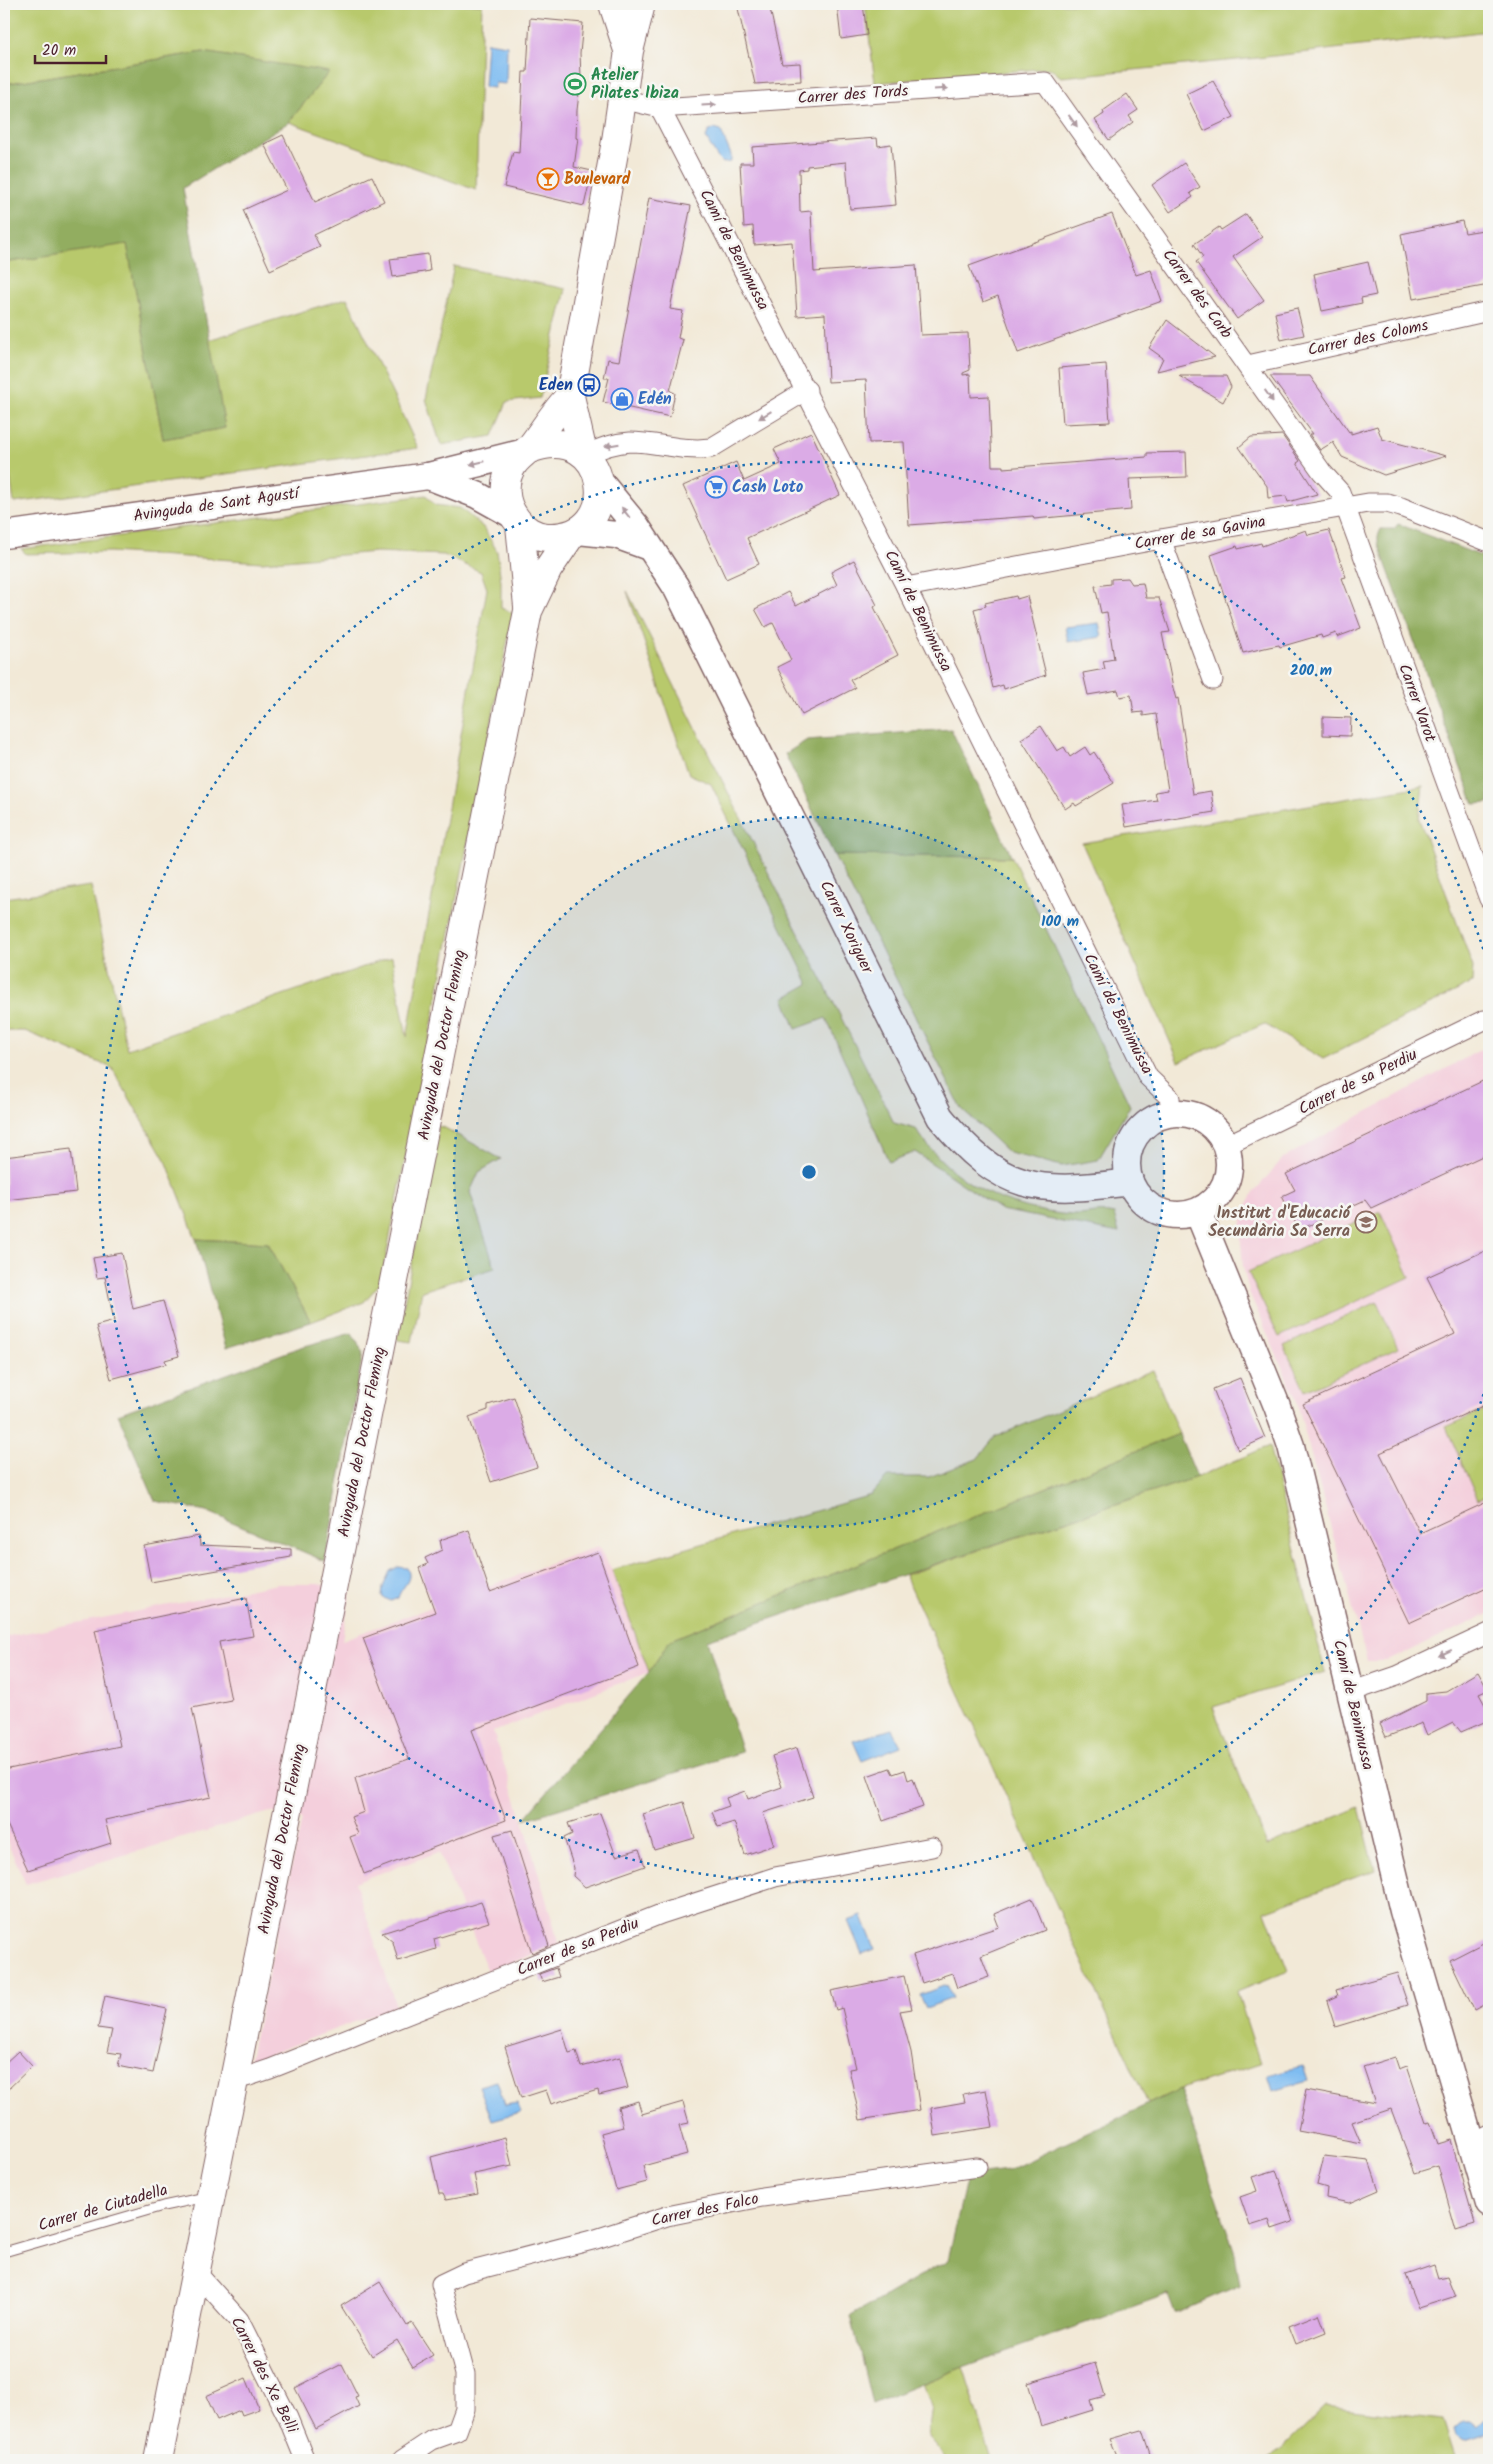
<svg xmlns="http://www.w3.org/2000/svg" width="1493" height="2464" viewBox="0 0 1493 2464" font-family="Kalam,sans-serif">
	<rect width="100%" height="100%" fill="#f6f6f2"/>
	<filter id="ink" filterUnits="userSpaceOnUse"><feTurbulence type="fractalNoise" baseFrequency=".02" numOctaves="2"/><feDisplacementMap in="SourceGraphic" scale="10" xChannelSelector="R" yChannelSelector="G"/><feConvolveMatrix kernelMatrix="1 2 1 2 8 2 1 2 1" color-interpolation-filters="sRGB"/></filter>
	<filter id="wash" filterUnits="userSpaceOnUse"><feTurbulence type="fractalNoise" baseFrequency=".0096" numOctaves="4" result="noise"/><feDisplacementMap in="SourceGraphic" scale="20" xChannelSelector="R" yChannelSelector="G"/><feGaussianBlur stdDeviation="1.12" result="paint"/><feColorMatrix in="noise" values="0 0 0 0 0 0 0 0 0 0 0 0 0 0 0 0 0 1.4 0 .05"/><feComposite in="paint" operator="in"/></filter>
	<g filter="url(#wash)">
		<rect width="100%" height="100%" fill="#f2e9d7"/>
		<g fill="#f4cfdc">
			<polygon points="1489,1045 1489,1614 1388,1661 1367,1661 1296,1399 1249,1292 1243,1267 1240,1232 1244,1211 1254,1192 1283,1158"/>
			<polygon points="598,1546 612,1570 649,1672 493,1732 523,1820 559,1944 488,1972 439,1852 355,1882 396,2006 249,2062 302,1819 270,1812 26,1884 4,1835 4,1637 278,1584 320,1584 351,1589 342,1640"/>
		</g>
		<g fill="#b8c96c" stroke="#81744c">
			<polygon points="4,4 482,4 476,190 289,122 328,73 203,52 4,84"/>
			<polygon points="865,4 1489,4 1489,31 1257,58 1061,77 1050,68 875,83"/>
			<polygon points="127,243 163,439 225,428 208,340 347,298 418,448 14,503 4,435 4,263"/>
			<polygon points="454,266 566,289 540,398 507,402 493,436 441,445 426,399"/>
			<polygon points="426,495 435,505 460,508 483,527 497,551 501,582 501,608 513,613 381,1282 364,1302 311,1322 268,1243 196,1239 167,1163 112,1068 25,1031 4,1031 4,898 91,886 127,1049 392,957 407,1037 487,589 481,572 444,555 376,552 262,562 110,552 26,554 21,549"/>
			<path d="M627 591 894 1123 916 1129C952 1184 1007 1210 1072 1215 1087 1216 1097 1210 1114 1214L1119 1233 1001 1210 915 1152 889 1162 826 1018 796 1029 784 998 809 984 711 784 689 774Z"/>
			<polygon points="1423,786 1419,819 1473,967 1472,983 1323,1059 1264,1024 1179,1062 1082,843"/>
			<polygon points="834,855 1012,857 1130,1106 1098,1160 1062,1166 1009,1153 961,1108"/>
			<polygon points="438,1126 445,1128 501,1159 479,1172 470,1192 495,1268 422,1291 412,1342 397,1340"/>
			<polygon points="1380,1211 1410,1277 1279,1337 1248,1272"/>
			<polygon points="1377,1302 1398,1348 1305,1391 1284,1346"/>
			<polygon points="1153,1370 1179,1434 670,1640 649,1672 612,1570 871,1495 887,1477 929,1477 977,1459 995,1437"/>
			<polygon points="1489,1408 1489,1495 1478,1500 1446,1427"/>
			<polygon points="1269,1446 1325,1672 1213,1707 1267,1846 1359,1807 1375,1870 1265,1911 1288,1971 1237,1992 1260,2063 1180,2089 1148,2104 905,1575 1197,1477"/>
			<polygon points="963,2367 992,2460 948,2460 928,2437 932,2406 922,2384"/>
			<polygon points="1326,2406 1443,2420 1456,2460 1267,2460 1282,2449"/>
		</g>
		<g fill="#92ad60" stroke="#6e6646">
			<polygon points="203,52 329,72 289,122 183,188 225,428 163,439 127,244 4,263 4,84"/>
			<polygon points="1398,524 1489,559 1489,803 1474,804 1378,543 1378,536 1381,529 1394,529"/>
			<polygon points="951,729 1012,857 834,855 785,754 807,740"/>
			<polygon points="196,1239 268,1243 311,1322 226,1348"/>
			<polygon points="352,1333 363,1353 325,1561 206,1511 155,1501 118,1414 301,1347"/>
			<polygon points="1179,1434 1197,1477 707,1640 742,1752 523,1820 649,1672 670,1640"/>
			<polygon points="1180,2089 1235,2254 1240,2285 1175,2313 1168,2294 963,2367 872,2404 851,2316 948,2260 967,2176 1007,2171"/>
		</g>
		<g fill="#7ebcf1" stroke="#646e8e">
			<polygon points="487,42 507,45 506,84 495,83 494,88 484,87"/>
			<polygon points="714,129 721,131 731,155 731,162 723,163 717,157 706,138 708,132"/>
			<polygon points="1099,623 1102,637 1068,642 1065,627"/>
			<path d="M398 1567 407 1568C414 1581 401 1586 398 1598L391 1601 382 1597 383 1587 390 1571Z"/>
			<polygon points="892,1729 901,1746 862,1761 853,1741"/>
			<polygon points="862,1916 875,1949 862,1954 848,1921"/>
			<polygon points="946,1985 953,1998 926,2008 920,1995"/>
			<polygon points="1303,2066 1308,2081 1273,2091 1268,2075"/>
			<polygon points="497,2081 505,2105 517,2103 521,2112 492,2120 479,2086"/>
			<polygon points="1485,2419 1489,2424 1489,2434 1463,2441 1456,2436 1454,2429 1463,2421 1470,2421 1477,2427"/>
		</g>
		<g id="blocks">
			<g fill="#dbabe6">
				<polygon points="737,4 769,4 782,64 800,63 801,81 755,84"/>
				<polygon points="837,4 863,4 867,35 841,39"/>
				<polygon points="530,18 583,23 580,53 581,77 577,110 576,138 578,138 574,167 592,171 584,206 504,187 513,152 519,153 523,72 527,72"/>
				<polygon points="1213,81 1234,117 1204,131 1186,94"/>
				<polygon points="1127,94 1138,110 1129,116 1133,122 1109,140 1095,120 1104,114 1103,111"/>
				<polygon points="283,135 315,202 372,176 384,201 314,235 320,247 270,270 243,210 287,190 264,144"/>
				<polygon points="877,138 878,146 891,144 896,205 850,209 846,162 807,166 807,169 799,170 800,212 811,211 814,272 916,265 921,335 968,333 970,370 963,373 963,375 970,374 971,397 989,396 992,466 1003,466 1003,468 1147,457 1147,453 1186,452 1187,477 1129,479 1131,510 1034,519 1033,516 909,525 904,442 869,443 866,380 828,382 825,314 797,316 792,242 754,245 753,226 744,227 740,163 753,163 752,147"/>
				<polygon points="1184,163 1200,187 1190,193 1193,197 1170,212 1152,185"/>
				<polygon points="649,198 691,206 670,309 683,311 678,338 683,340 670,391 675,393 670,417 603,402 609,378 604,378 608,359 619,361"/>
				<polygon points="1112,214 1136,275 1151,270 1162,301 1018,353 998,296 983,302 969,266"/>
				<polygon points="1246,214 1262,237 1233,257 1264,300 1237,319 1196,262 1203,257 1194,244 1219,227 1221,230"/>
				<polygon points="1462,221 1465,233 1489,229 1489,285 1413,299 1401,234"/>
				<polygon points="428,254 430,271 393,277 390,259"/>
				<polygon points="1368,262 1376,295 1361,298 1362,303 1322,311 1314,274"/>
				<polygon points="1297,308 1304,335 1281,340 1275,313"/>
				<polygon points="1167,320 1215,357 1157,371 1163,358 1149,348"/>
				<polygon points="1106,364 1110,422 1063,424 1059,368"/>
				<polygon points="1179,376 1226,376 1231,387 1223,402"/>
				<polygon points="1270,376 1310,376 1349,432 1351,431 1351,434 1377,426 1382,439 1446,456 1384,475 1342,457 1333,442 1320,450 1309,434 1313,434"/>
				<polygon points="811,432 840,495 747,538 759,564 726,579 683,486 736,462 744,481 781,464 774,449"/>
				<polygon points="1282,435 1300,461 1297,463 1317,494 1288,502 1286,496 1268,498 1267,486 1239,447 1251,437"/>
				<polygon points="1306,530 1308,535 1329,530 1346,577 1342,578 1361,628 1337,637 1336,633 1322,638 1321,635 1280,647 1279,645 1269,647 1243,653 1211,555 1237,546 1238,549 1261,543 1262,546"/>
				<polygon points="854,560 877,605 874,607 898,655 850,680 855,688 802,715 777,667 791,660 773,623 765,627 755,609 788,592 796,606 837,585 831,572"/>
				<polygon points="1128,578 1132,584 1143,583 1146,598 1159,598 1170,632 1162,633 1173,688 1176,699 1178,698 1193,794 1211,791 1214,812 1126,827 1122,805 1157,800 1155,792 1168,790 1156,714 1143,716 1143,712 1134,713 1131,695 1120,697 1118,690 1088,695 1083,673 1105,669 1103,661 1114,659 1107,612 1101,613 1095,586 1111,584 1111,579"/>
				<polygon points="1016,596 1017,599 1027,596 1046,675 1004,689 1003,685 993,688 974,609 986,606 985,603"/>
				<polygon points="1323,717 1351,718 1350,736 1323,735"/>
				<polygon points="1041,726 1057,751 1064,747 1070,757 1085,747 1090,755 1094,752 1114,783 1076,806 1074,803 1065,809 1021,739"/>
				<polygon points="1489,1078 1489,1153 1371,1208 1365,1200 1299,1230 1282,1196 1295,1190 1286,1174"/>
				<polygon points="71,1149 76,1192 6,1200 4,1157"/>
				<polygon points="1489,1249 1489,1403 1380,1453 1420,1533 1489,1501 1489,1586 1409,1623 1303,1404 1455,1334 1427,1277"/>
				<polygon points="122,1253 133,1309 163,1301 179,1356 165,1360 166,1364 111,1379 96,1326 114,1321 105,1277 97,1278 93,1258"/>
				<polygon points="1240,1378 1265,1438 1238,1450 1213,1389"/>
				<polygon points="514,1397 537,1467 491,1482 469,1417 488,1410 488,1405"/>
				<polygon points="469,1530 490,1592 598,1552 639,1667 472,1730 506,1820 364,1874 350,1837 358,1834 351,1817 364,1812 355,1778 409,1759 363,1638 435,1612 419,1568 428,1564 425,1558 442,1550 440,1540"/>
				<polygon points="199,1536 200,1545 291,1549 291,1557 151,1582 144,1546"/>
				<polygon points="246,1598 253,1636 219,1642 231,1700 192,1708 211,1797 105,1820 111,1843 28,1870 4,1818 4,1770 120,1746 95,1630"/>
				<polygon points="1478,1672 1488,1690 1479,1694 1489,1712 1489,1720 1461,1732 1453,1722 1427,1735 1422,1723 1386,1737 1380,1724 1426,1701 1426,1693 1446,1691"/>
				<polygon points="797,1748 813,1797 763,1813 774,1845 745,1855 734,1822 718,1827 712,1812 729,1806 726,1798 745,1791 748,1799 782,1787 772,1756"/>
				<polygon points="890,1768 893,1774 905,1770 908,1780 913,1778 923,1807 883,1821 867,1776"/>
				<polygon points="684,1802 695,1838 654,1850 643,1814"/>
				<polygon points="600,1813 616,1856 639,1849 645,1866 585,1887 573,1876 574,1868 564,1838 572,1834 568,1823"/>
				<polygon points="512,1830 549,1946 532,1953 494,1835"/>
				<polygon points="1032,1898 1045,1930 981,1956 989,1977 957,1988 952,1973 922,1983 913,1955 999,1927 994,1914"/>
				<polygon points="481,1902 489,1922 434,1939 436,1949 398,1961 393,1942 382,1933"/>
				<polygon points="1489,1940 1489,2002 1474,2010 1450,1960"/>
				<polygon points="556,1968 559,1977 542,1982 539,1974"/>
				<polygon points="1397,1973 1408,2005 1335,2027 1327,2001 1338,1996 1336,1990"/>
				<polygon points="904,1976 912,2009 900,2011 911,2052 920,2110 860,2120 849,2069 856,2068 842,2008 836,2010 831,1991"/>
				<polygon points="105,1996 167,2009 153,2073 118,2066 121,2054 107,2052 112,2030 98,2028"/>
				<polygon points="562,2029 569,2053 576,2051 581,2067 620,2057 628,2088 599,2095 598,2090 551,2104 546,2090 521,2098 505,2047"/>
				<polygon points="18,2051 32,2066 4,2093 4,2064"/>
				<polygon points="1395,2057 1399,2069 1407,2066 1426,2123 1430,2122 1438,2144 1451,2140 1475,2224 1456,2230 1438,2166 1415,2173 1391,2109 1352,2122 1361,2143 1298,2131 1306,2090 1375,2103 1363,2067"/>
				<polygon points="986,2090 993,2127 935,2136 931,2108 965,2102 963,2094"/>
				<polygon points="638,2101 642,2114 683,2102 689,2123 679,2125 687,2154 643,2166 647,2182 616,2190 601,2133 623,2127 618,2107"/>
				<polygon points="505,2137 512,2166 474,2174 478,2194 446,2200 443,2194 439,2194 431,2157"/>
				<polygon points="1324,2156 1369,2161 1379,2190 1349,2203 1326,2198 1327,2188 1317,2185"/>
				<polygon points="1276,2170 1293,2222 1272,2229 1269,2220 1250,2226 1240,2197 1257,2191 1252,2177"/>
				<polygon points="1434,2265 1438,2278 1448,2276 1456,2296 1418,2308 1405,2275"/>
				<polygon points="380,2282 407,2326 412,2323 433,2355 413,2367 397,2340 372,2356 341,2306"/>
				<polygon points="1319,2314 1326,2332 1296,2344 1289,2326"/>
				<polygon points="1095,2363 1105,2396 1090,2400 1093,2410 1041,2426 1028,2383"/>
				<polygon points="342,2364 358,2396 355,2397 359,2406 316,2429 295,2388"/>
				<polygon points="246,2378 259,2409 242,2415 240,2410 217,2420 206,2396"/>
				<polygon points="1142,2430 1152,2460 1119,2460 1110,2439"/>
			</g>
		</g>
	</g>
	<g filter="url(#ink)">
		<use href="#blocks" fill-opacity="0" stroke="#856667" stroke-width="1"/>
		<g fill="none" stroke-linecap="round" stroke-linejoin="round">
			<g stroke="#856667" stroke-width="11">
				<polyline id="lane" points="4,2252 163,2206 206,2197"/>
			</g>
			<g stroke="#856667" stroke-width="21">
				<g id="street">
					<polyline points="622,99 660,108 1045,82 1322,472 1340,492 1489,899"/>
					<polyline points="660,108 906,587 1148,1077 1170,1098 1171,1113"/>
					<polyline points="1248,365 1489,311"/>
					<path d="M585 455C600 448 613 443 630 442 658 442 684 452 711 448L807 390"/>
					<polyline points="1161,539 1213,680"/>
					<polyline points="906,587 1161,539 1368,503 1387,503 1401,507 1489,542"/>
					<polyline points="1227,1145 1484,1020 1489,1020"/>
					<polyline points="1350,1692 1397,1676 1489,1633"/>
					<polyline points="235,2078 246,2077 270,2069 661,1914 775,1877 932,1847"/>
					<polyline points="1470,2143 1489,2134"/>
					<polyline points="196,2272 239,2320 288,2418 305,2460"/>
					<polyline points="402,2460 432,2440 457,2431 465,2409 465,2374 441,2284 464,2273 596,2239 667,2216 762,2197 977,2167"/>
				</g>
			</g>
			<g stroke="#856667" stroke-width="29">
				<g id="secondary">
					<polyline points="428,476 477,495 511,514"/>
					<path d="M600 482 637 527 676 587 940 1117C1002 1193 1038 1194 1130 1182"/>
					<polyline points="578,531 616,535 649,547"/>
					<polyline points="4,535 428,476 525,452"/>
					<circle cx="1178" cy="1164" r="51"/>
					<polyline points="1198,1212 1277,1406 1291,1446 1403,1911 1489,2204"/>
				</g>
			</g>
			<g stroke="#856667" stroke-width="30">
				<g id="primary">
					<polyline points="613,4 628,50"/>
					<path d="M530 449C610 418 628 540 548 537 535 537 523 529 516 519 503 502 502 480 514 463 520 455 528 451 533 444 545 428 556 410 570 396"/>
					<polyline points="583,453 570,396 616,141 629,51 641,4"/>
					<polyline points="520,525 528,606"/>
					<polyline points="158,2460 528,611 548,569 571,535"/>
				</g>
			</g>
			<use href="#lane" stroke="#fff" stroke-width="9"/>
			<use href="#street" stroke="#fff" stroke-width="19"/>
			<use href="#secondary" stroke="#fff" stroke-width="26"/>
			<use href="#primary" stroke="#fff" stroke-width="28"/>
		</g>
		<defs><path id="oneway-solid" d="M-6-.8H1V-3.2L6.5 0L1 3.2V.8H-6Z" transform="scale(1.25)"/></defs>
		<g fill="#ae9aa0">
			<use href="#oneway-solid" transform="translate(941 89) rotate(-4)"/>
			<use href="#oneway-solid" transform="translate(709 105) rotate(-4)"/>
			<use href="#oneway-solid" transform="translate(1073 121) rotate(54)"/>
			<use href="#oneway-solid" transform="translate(1269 396) rotate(55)"/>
			<use href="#oneway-solid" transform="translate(765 415) rotate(149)"/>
			<use href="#oneway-solid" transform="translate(612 445) rotate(171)"/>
			<use href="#oneway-solid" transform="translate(477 463) rotate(167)"/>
			<use href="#oneway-solid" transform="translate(626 513) rotate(-128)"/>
			<use href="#oneway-solid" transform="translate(1445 1653) rotate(155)"/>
		</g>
	</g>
	<circle cx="809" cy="1172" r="355" fill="#1f6fb2" fill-opacity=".12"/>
	<g fill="none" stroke="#1f6fb2" stroke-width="2.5" stroke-dasharray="2.5 5">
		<circle cx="809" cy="1172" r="355"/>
		<path d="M1488 1380A710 710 0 1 1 1488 964"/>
	</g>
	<defs>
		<g id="stadium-ring" transform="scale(1.125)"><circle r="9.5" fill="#f6f6f2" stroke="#2e9e5b" stroke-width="1.5"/><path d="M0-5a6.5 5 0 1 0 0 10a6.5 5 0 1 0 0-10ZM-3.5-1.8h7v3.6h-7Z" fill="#2e9e5b"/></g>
		<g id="bar-ring" transform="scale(1.125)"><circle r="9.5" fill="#f6f6f2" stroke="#e8710a" stroke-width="1.5"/><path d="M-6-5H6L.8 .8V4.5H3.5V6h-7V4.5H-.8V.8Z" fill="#e8710a"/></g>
		<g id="bus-ring" transform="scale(1.125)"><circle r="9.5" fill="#f6f6f2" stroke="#1a4fb4" stroke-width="1.5"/><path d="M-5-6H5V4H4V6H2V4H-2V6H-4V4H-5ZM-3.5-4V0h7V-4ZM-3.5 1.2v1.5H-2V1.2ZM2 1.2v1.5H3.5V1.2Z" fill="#1a4fb4"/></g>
		<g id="shop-ring" transform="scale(1.125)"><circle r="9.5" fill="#f6f6f2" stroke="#3f7fe0" stroke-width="1.5"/><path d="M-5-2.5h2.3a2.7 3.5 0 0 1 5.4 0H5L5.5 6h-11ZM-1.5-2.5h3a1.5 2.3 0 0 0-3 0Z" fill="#3f7fe0"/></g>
		<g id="supermarket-ring" transform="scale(1.125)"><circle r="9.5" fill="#f6f6f2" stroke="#3f7fe0" stroke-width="1.5"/><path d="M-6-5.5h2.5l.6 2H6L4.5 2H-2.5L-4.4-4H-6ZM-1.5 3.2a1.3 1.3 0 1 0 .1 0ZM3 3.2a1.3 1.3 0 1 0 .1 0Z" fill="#3f7fe0"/></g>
		<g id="university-ring" transform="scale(1.125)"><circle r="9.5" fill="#f6f6f2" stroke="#8d6e63" stroke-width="1.5"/><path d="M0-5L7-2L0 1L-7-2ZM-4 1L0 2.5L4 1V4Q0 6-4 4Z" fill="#8d6e63"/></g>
	</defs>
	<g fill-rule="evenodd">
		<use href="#stadium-ring" x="575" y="84"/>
		<use href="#bar-ring" x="548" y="179"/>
		<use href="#bus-ring" x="589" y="385"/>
		<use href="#shop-ring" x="622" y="399"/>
		<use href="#supermarket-ring" x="716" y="487"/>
		<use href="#university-ring" x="1366" y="1222"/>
	</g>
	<g text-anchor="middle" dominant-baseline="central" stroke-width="5" stroke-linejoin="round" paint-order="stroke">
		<g font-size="16" font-weight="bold" fill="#27864d" stroke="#f6f6f2" text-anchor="start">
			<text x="591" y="75">Atelier<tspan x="591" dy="18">Pilates Ibiza</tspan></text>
		</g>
		<g font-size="16" fill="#4a1f2b" stroke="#f6f6f2">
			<text transform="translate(853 95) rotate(-4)">Carrer des Tords</text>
			<text transform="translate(734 250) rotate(63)">Camí de Benimussa</text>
			<text transform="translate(1197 294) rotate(54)">Carrer des Corb</text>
			<text transform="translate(1368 338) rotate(-12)">Carrer des Coloms</text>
			<text transform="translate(216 505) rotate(-8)">Avinguda de Sant Agustí</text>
			<text transform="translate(1200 533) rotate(-10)">Carrer de sa Gavina</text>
			<text transform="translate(918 611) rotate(64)">Camí de Benimussa</text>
			<text transform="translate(1417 703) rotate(70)">Carrer Varot</text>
			<text transform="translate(846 927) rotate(64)">Carrer Xoriguer</text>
			<text transform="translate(1118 1014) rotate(63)">Camí de Benimussa</text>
			<text transform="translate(442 1045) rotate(-79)">Avinguda del Doctor Fleming</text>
			<text transform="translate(1358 1082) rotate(-26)">Carrer de sa Perdiu</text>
			<text transform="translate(362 1442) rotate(-79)">Avinguda del Doctor Fleming</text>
			<text transform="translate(1353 1705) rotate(77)">Camí de Benimussa</text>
			<text transform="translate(282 1839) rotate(-79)">Avinguda del Doctor Fleming</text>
			<text transform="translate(578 1947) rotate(-22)">Carrer de sa Perdiu</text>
			<text transform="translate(103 2208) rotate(-16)">Carrer de Ciutadella</text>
			<text transform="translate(705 2210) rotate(-12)">Carrer des Falco</text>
			<text transform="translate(264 2375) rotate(63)">Carrer des Xe Belli</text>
		</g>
		<g font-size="16" font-weight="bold" fill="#c56008" stroke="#f6f6f2" text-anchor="start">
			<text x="564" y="179">Boulevard</text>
		</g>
		<g font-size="16" font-weight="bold" fill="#164399" stroke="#f6f6f2" text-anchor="end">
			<text x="573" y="385">Eden</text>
		</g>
		<g font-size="16" font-weight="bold" fill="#366cbe" stroke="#f6f6f2" text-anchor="start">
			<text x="638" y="399">Edén</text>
			<text x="732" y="487">Cash Loto</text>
		</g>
		<g font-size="16" font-weight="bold" fill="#785e54" stroke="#f6f6f2" text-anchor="end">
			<text x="1350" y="1213">Institut d'Educació<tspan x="1350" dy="18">Secundària Sa Serra</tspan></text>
		</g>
	</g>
	<circle cx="809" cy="1172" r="8" fill="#1f6fb2" stroke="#f6f6f2" stroke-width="2.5"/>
	<g font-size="15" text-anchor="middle" font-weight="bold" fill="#1f6fb2" stroke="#f6f6f2" stroke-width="5" stroke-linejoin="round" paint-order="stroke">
		<text x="1311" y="675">200 m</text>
		<text x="1060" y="926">100 m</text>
	</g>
	<rect width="1493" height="2464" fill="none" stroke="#f6f6f2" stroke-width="20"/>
	<path d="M35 55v8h71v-8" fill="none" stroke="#4a1f2b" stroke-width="2.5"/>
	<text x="42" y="55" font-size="15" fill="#4a1f2b" stroke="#f6f6f2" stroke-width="4" paint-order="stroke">20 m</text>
</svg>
